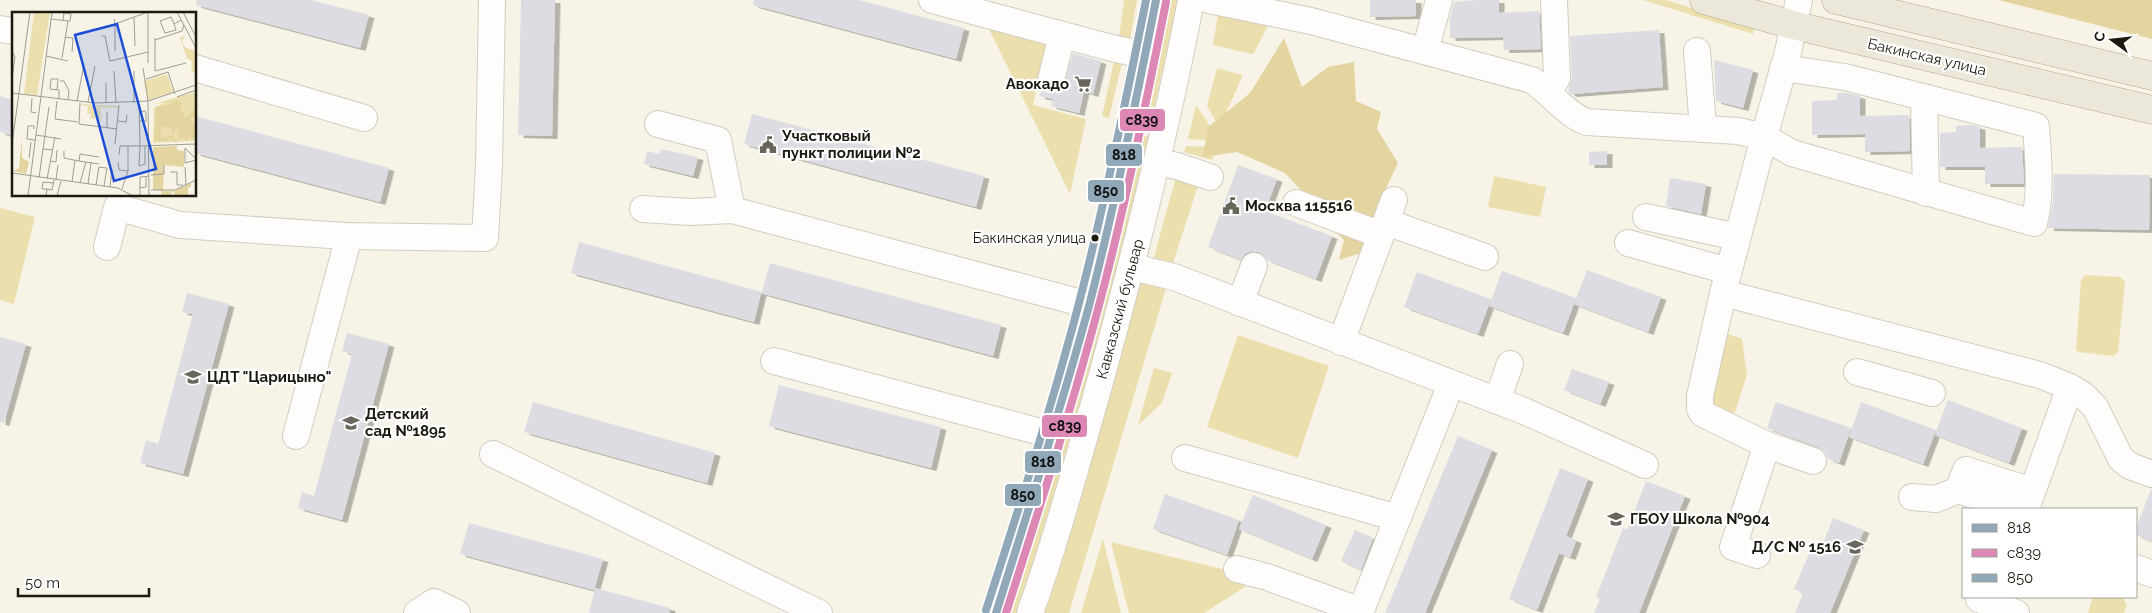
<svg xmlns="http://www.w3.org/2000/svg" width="2152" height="613" viewBox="0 0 2152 613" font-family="Raleway,sans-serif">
	<defs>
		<filter id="shadow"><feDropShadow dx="5.5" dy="3" stdDeviation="0" flood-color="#0004"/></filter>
	</defs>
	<rect width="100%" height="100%" fill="#f7f4e7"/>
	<g fill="#ecdfae">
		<polygon points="1124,0 1137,0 1130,40 1119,38"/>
		<polygon points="1167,0 1178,0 1150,127 1140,125"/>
		<polygon points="1643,0 1666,0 1754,28 1753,34"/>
		<polygon points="1219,9 1271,19 1254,53 1252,54 1213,45"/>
		<polygon points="985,21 1049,37 1033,105 1086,119 1070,194"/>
		<polygon points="1114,61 1122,63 1109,118 1102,116"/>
		<polygon points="1217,68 1243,75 1225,115 1221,130 1207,106"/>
		<polygon points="1196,105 1218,138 1217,141 1188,139"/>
		<path d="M1138 135 1149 137C1119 292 1068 443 1024 594L1017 613H1006Z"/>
		<polygon points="1186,146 1216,147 1212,160 1184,152"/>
		<polygon points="1494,176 1546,187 1540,217 1488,207"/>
		<polygon points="1176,177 1198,186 1171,269 1152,264"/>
		<polygon points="0,208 35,217 14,304 0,300"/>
		<polygon points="2085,275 2120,277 2125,282 2118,352 2113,356 2079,352 2076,350 2081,280"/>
		<polygon points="1142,279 1167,285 1069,613 1041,613"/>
		<polygon points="1720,331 1742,339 1747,375 1733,418 1709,407"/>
		<polygon points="1238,335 1329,366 1298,458 1207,427"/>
		<polygon points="1154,368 1172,373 1162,403 1138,425"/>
		<polygon points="1103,539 1121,613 1081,613"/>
		<polygon points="1111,542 1259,578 1204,613 1129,613"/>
		<polygon points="2093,597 2122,597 2127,605 2124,613 2088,613"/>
	</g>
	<g fill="#e4d5a0">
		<polygon points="1998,0 2152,0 2152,39"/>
		<polygon points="1284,38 1302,87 1328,67 1354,62 1356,101 1381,112 1377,129 1398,163 1374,214 1367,251 1339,260 1344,240 1327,224 1312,202 1285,173 1237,152 1203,157 1208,127 1250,93"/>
	</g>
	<g fill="#dddce2" filter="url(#shadow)">
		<polygon points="197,0 311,0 369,15 360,48 196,5"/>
		<polygon points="521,0 555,0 552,136 518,135"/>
		<polygon points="754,0 859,0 964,28 956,59 753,5"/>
		<polygon points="1370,0 1416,0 1416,16 1370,17"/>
		<polygon points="1477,0 1499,0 1499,13 1539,11 1541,49 1504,50 1503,37 1450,38 1450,18 1454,2"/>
		<polygon points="1659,30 1663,87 1571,94 1568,91 1572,77 1570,36"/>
		<polygon points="1073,53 1101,61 1093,94 1084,91 1079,113 1051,106 1053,99 1039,96 1041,91 1047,94 1055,94 1062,90"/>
		<polygon points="1714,60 1753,70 1743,108 1716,101"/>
		<polygon points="1837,93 1848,93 1860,96 1860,116 1909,115 1910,151 1865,152 1865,134 1812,135 1812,101 1837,100"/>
		<polygon points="0,96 14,100 14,136 0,132"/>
		<polygon points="752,114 984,176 976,207 744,144"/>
		<polygon points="195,116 389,168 380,202 195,153"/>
		<polygon points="1973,125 1980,127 1980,148 2022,147 2024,184 1985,184 1985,167 1940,167 1940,133 1956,132 1956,126"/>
		<polygon points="661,149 698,157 693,176 644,164 647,151 660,154"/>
		<polygon points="1607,151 1607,165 1589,165 1589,152"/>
		<polygon points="1238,165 1277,179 1265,211 1332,236 1316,279 1267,260 1259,252 1251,251 1245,254 1241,260 1208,247"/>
		<polygon points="2054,174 2150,175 2149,230 2048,228 2053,201"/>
		<polygon points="1670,178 1706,184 1701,214 1666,206"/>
		<polygon points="579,242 762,292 770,263 1001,325 993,356 761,293 754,322 571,273"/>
		<polygon points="1587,270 1661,297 1648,332 1574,304"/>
		<polygon points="1502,271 1576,298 1563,333 1489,306"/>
		<polygon points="1417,272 1491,299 1478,334 1404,307"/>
		<polygon points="187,293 229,304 183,474 140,463 146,440 158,444 193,314 182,312"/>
		<polygon points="347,333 389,344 342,520 298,508 302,492 314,496 352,354 342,351"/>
		<polygon points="0,337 26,344 4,423 0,422"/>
		<polygon points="1572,369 1609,382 1600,404 1564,390"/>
		<polygon points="779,385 941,427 931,468 769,426"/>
		<polygon points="1948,400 2022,428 2009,463 1935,435"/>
		<polygon points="533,402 715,453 707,483 524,432"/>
		<polygon points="1776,402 1851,428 1839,463 1828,459 1825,452 1818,447 1767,428"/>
		<polygon points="1861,402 1936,430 1923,464 1849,437"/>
		<polygon points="1458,436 1492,450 1425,613 1385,613"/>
		<polygon points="1560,468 1588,479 1566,536 1576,540 1575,544 1570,557 1559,553 1537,610 1509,599"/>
		<polygon points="1646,481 1685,496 1639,613 1594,613 1600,599 1596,597 1611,559 1623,528 1627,530"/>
		<polygon points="2151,489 2152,489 2152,541 2136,535 2136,528"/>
		<polygon points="1165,494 1239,520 1227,555 1153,529"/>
		<polygon points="1253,495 1326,525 1312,559 1239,529"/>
		<polygon points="1833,518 1864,530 1830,613 1795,613 1803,593 1794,589 1813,544 1821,548"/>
		<polygon points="469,523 603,559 594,590 460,554"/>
		<polygon points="1355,530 1373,538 1361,570 1341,561"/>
		<polygon points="595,588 670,608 670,613 589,613"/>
	</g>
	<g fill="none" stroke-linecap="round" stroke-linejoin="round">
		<g stroke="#d0cdc2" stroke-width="28">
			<g id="minor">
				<polyline points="932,0 1108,47 1147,56"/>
				<path d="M1209 0 1311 21 1532 80C1551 93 1568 116 1587 122L1738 131 1764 137 1788 52 1799 0"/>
				<polyline points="0,29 14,31"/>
				<polyline points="1425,51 1439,0"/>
				<polyline points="1697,51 1703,128"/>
				<polyline points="195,68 364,118"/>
				<path d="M1783 68 1845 77 2036 126C2038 158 2042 191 2034 223L1792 153 1764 137 1723 293 1700 396V409L1703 414 1767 445 1813 461"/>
				<polyline points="1051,80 1062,35"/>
				<polyline points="1548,91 1557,78 1554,0"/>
				<polyline points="1924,97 1926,193"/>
				<polyline points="658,124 718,140 732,210"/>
				<polyline points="1158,162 1177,166 1210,177"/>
				<polyline points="1296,203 1381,235 1341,342"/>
				<polyline points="643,209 690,212 732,210 1089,305"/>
				<polyline points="1646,217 1737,237"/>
				<polyline points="1386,222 1485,257"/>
				<polyline points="1381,235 1394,200"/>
				<polyline points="1628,243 1728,271"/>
				<polyline points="107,247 117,207 180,225 346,236 485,238 489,166 492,0"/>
				<polyline points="1132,267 1174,277 1524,411 1645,465"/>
				<polyline points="1723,293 2040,375 2070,387 2026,509"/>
				<polyline points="1240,303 1254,266"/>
				<polyline points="774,361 1052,435"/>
				<polyline points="1857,372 1932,393"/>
				<polyline points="2070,387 2083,395 2095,407 2121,459 2130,466 2152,474"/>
				<polyline points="1497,401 1510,364"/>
				<polyline points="296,436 346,247 346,236"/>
				<polyline points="493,454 819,613"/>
				<polyline points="1185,458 1398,518"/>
				<polyline points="1958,490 1966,470 2032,491"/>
				<polyline points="1912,497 1936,499 1958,490 2016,509"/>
				<polyline points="1757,555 1733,547 1767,445"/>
				<polyline points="2136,568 2152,574"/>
				<polyline points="1237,569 1267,577 1361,611"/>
				<polyline points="1979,599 2016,613"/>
				<polyline points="417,613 434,602 457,613"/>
				<polyline points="996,613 1052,435 1089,305 1136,104 1156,0"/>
				<path d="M1030 613C1056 541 1076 466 1097 393 1133 263 1166 133 1191 0"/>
				<polyline points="1360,613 1451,384"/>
			</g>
		</g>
		<g stroke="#afa88a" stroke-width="29">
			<g id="major">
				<polyline points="1704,0 1793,25 2152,110"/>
				<polyline points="1836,0 2152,76"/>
			</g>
		</g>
		<use href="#minor" stroke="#fefdfb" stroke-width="26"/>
		<use href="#major" stroke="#ece8d9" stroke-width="28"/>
		<g stroke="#fff" stroke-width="11">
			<path id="bus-1" d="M996 613C1028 511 1061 409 1089 306 1115 205 1136 102 1156 0"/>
		</g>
		<g stroke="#fff" stroke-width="11">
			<path id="bus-2" d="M1006 613C1038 512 1071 411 1098 309 1125 208 1146 105 1166 2"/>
		</g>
		<g stroke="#fff" stroke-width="11">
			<path id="bus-3" d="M986 610C1019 508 1052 406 1079 303 1105 203 1126 101 1146 0"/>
		</g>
		<use href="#bus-1" stroke="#90a8b7" stroke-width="8"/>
		<use href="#bus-2" stroke="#dd87b5" stroke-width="8"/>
		<use href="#bus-3" stroke="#90a8b7" stroke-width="8"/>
	</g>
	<defs>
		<g id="supermarket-bare" transform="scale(1.35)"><path d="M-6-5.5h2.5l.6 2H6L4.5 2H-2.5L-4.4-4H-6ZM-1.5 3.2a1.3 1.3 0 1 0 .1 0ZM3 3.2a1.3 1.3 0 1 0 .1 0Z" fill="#69665b" stroke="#fff" stroke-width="2.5" paint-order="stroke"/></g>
		<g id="civic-bare" transform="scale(1.35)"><path d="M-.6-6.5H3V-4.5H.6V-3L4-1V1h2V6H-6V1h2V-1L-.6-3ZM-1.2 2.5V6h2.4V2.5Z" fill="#69665b" stroke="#fff" stroke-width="2.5" paint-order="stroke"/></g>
		<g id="school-bare" transform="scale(1.35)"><path d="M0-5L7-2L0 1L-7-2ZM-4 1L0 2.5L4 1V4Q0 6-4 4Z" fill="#69665b" stroke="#fff" stroke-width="2.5" paint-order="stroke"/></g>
	</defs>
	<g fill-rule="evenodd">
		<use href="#supermarket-bare" x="1083" y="84"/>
		<use href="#civic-bare" x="768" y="145"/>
		<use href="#civic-bare" x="1231" y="206"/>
		<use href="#school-bare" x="193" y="377"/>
		<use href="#school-bare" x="351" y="423"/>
		<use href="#school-bare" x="1616" y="519"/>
		<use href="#school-bare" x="1855" y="547"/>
	</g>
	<circle fill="#1c190f" stroke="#fff" stroke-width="2" cx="1095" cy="238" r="4.5"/>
	<g text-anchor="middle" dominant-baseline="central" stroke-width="4.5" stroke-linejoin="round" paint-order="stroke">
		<g font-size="14" fill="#1c190f" stroke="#fff" text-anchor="end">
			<text x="1086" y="238">Бакинская улица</text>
		</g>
		<g font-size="15" fill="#1c190f" stroke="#fff">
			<text transform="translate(1927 57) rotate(13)">Бакинская улица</text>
			<text transform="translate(1120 309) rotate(-75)">Кавказский бульвар</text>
		</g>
		<g font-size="15" font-weight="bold" fill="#1c190f" stroke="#fff" text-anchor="start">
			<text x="1069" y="84" text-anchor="end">Авокадо</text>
			<text x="782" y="136">Участковый<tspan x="782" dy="17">пункт полиции №2</tspan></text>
			<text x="1245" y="206">Москва 115516</text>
			<text x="207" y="377">ЦДТ "Царицыно"</text>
			<text x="365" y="414">Детский<tspan x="365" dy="17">сад №1895</tspan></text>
			<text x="1630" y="519">ГБОУ Школа №904</text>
			<text x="1841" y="547" text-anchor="end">Д/C № 1516</text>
		</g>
	</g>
	<g transform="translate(12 12)">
		<rect width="184" height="184" fill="#f7f4e7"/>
		<path d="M22 0H38L25 83 12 82ZM173 23 170 30 174 36 184 39V58L179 61 180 49 175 46 168 26ZM155 62 161 80 137 88 132 69ZM184 80V129L141 131 142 96 152 91 141 92ZM68 92 107 94V96L80 95 88 96 89 108 83 103V107H78L79 101 75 103 76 95Z" fill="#ecdfae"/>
		<path d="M164 88 170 91 168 99 171 100 172 106 178 104 180 98 184 99V107L181 104 178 107 184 114V124L180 128 177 124 175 129 171 126 163 130 157 126V130L142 129 144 95 159 93V90ZM150 114 160 116V122L165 116 167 127H161L162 123 148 125ZM10 125V146L17 150 14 162 1 159 7 156ZM165 134V138L172 139V155L152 153 151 179H162L179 171V175L176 176V184H164L161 179 158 184H150L149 178H141V135Z" fill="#e4d5a0" fill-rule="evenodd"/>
		<path fill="none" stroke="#9f9c91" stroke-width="1" d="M165 0 184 36M171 0 184 25M122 5 123 34M39 7 56 9H58L59 2 52 1 51 8M102 7 103 12 136 0M103 12V39M162 12 159 5 148 9 153 21 164 18 162 12 169 8M90 24H93L98 49 136 40M53 25 61 26 60 40M143 26V59L174 51M143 28 170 19 172 13M0 39 3 45 0 67M34 44 56 49M50 46 56 9M136 51V0M102 59 104 91M122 59V91M134 67 156 60 163 82M48 69H52L57 79 56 88M94 71V91M45 78 46 67H39L38 77 47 78V87M0 81 83 91 136 89 131 56M165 85 184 78M20 86 19 100 24 101M45 89 43 107 66 110M65 89 72 52 70 50M76 90 83 54M68 91 67 112 105 117M127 93 128 134 184 132M37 95 31 137 41 138M127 100 133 99 134 102V109H127M106 109 114 110 115 103M95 116V100M22 117V114H16L15 127 23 128M24 123 49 127M0 132 18 0M103 132 107 93M173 136V151L184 148M173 136 184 147M52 139V146L67 149M107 143 108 134H128L127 154 133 152V134M17 146 19 130M38 149 44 150 45 138M106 150 107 158 116 159V134M87 152 67 149 68 142 87 145M173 155 174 173M158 160H165V173H171M0 161 106 176 121 184M139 163 152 162V153M27 166 31 137M35 167 43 125M44 168 46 153M60 170 63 148M68 171 74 150M76 172 79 151M84 173 87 155 95 156 92 174M98 175 100 157M128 176 134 175V164M35 177H30L31 170 42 171M110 177 116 159M139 178H163L184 168M16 184 40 0M34 184 35 177 40 178 42 168M45 184 49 169M128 184V165L137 164M137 184 136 89 184 73"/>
		<path fill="#1d4ed8" fill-opacity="0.15" stroke="#1d4ed8" stroke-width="2.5" d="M105 12 144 157 102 169 63 23Z"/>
		<rect width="184" height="184" fill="none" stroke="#1c190f" stroke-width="2.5"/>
	</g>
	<g stroke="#fff" stroke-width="2">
		<rect x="1119" y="108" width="47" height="24" rx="5" fill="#dd87b5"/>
		<rect x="1105" y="143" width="38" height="24" rx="5" fill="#90a8b7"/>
		<rect x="1087" y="179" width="38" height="24" rx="5" fill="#90a8b7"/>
		<rect x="1041" y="414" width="47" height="24" rx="5" fill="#dd87b5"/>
		<rect x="1024" y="450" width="38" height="24" rx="5" fill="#90a8b7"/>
		<rect x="1004" y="483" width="38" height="24" rx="5" fill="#90a8b7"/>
	</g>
	<g font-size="14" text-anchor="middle" font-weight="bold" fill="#111">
		<text x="1142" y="125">с839</text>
		<text x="1124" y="160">818</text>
		<text x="1106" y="196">850</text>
		<text x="1065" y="431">с839</text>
		<text x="1043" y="467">818</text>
		<text x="1023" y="500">850</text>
	</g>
	<rect x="1962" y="508" width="175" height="90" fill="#ffffff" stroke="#a4a39f"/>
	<rect x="1972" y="524" width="25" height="8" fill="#90a8b7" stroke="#a4a39f"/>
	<text x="2007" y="533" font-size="15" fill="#1c190f">818</text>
	<rect x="1972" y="549" width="25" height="8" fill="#dd87b5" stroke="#a4a39f"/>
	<text x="2007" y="558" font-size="15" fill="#1c190f">с839</text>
	<rect x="1972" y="574" width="25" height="8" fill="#90a8b7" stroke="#a4a39f"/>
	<text x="2007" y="583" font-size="15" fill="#1c190f">850</text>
	<g transform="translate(2112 40) rotate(285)" stroke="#ffffff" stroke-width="4" paint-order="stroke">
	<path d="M0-4L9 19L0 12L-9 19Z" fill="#1c190f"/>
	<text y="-8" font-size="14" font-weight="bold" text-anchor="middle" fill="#1c190f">С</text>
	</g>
	<path d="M18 588v8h131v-8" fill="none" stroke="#1c190f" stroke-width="2.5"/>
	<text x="25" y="588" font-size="15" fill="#1c190f" stroke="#ffffff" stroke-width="4" paint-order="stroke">50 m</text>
</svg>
